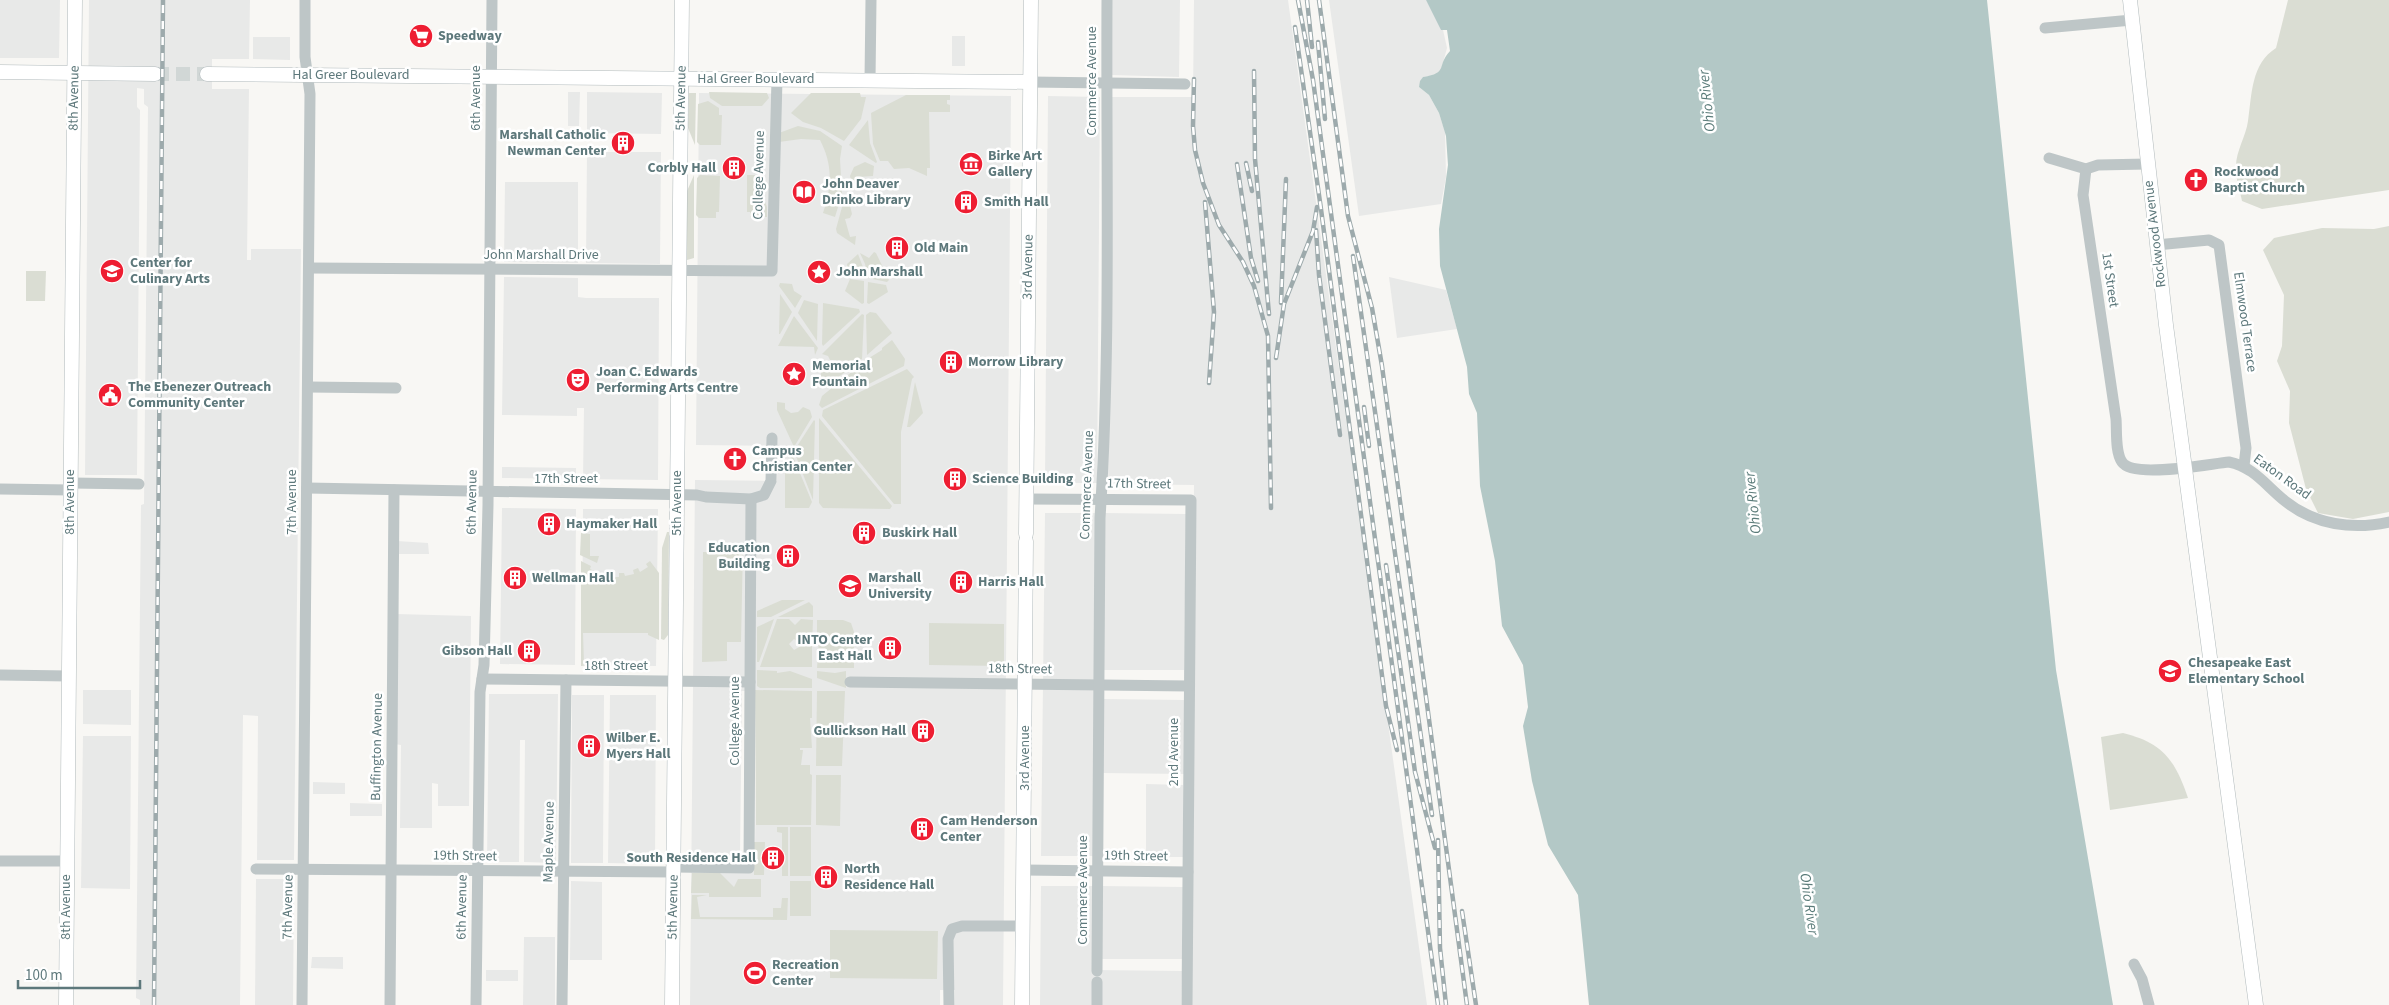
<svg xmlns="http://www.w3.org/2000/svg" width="2389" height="1005" viewBox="0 0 2389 1005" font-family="'Source Sans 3',sans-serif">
	<rect width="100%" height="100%" fill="#f8f7f4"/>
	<g fill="#e8e9e8" fill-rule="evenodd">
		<polygon points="0,0 60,0 59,58 0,58"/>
		<polygon points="89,0 250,0 249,59 212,59 212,89 249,89 247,260 251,260 251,249 301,249 294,860 257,860 258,716 243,715 240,1005 140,1005 140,1000 136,998 141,505 144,504 148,107 144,104 144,89 137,88 137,107 140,110 137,475 85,475"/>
		<polygon points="1112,0 1180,0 1179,77 1112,75"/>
		<polygon points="1194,0 1288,0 1427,1005 1189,1005 1194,485 1108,484 1112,97 1193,97"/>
		<polygon points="1329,0 1426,0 1443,30 1447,48 1441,70 1436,75 1423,77 1419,87 1429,95 1439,113 1445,132 1446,177 1441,204 1359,216"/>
		<rect x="952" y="36" width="13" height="30"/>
		<polygon points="253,37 290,37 290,60 253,59"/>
		<polygon points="568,92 580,92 579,126 568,126"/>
		<polygon points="587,92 662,93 661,134 587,133"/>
		<path d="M699 93 1011 96 1003 1005H955V990H940V1005H690L695 480 777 481 778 446 696 445ZM742 691H757L755 853H740Z"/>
		<polygon points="1048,96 1100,97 1097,483 1045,483"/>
		<polygon points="587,152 661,152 660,264 586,263"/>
		<polygon points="505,182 578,182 578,263 504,262"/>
		<polygon points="504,277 578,278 578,297 586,298 659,298 658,480 583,479 584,408 577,408 577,416 502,415"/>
		<polygon points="1389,277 1446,290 1457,329 1397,338"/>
		<polygon points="502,467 576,468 576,479 502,478"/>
		<polygon points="502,508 576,509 575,665 500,664"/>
		<polygon points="583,509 658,509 656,666 582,665"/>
		<polygon points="1045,513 1097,513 1094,856 1041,856"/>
		<polygon points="1104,513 1186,514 1184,670 1103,670"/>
		<polygon points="397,541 428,543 429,554 397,554"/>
		<polygon points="396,614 471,616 469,806 438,806 438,784 432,783 432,828 400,828 401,745 395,744"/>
		<polygon points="83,690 131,690 131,725 83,724"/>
		<polygon points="489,694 558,694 556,863 524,862 525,740 520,740 519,862 487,862"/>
		<polygon points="572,695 604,695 603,863 571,863"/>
		<polygon points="610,695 656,695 655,864 608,863"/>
		<polygon points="1103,699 1184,700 1184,774 1102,773"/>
		<polygon points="83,736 131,736 130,889 81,888"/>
		<polygon points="313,782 345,783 345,794 313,794"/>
		<polygon points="1146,784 1183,785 1183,857 1146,857"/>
		<polygon points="350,803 382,804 382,816 350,816"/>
		<polygon points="256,879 294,879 293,1005 255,1005"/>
		<polygon points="571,881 602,882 602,960 570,960"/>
		<polygon points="1041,886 1093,886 1093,970 1182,971 1181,1005 1040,1005"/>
		<polygon points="1101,886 1183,887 1182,959 1100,959"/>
		<polygon points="524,937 555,937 555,1005 523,1005"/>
		<polygon points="312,957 343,957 343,969 311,968"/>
		<rect x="486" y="970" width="32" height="11"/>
	</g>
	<g fill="#daddd3">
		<path d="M2288 0H2389V190L2262 209 2242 201C2240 190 2235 177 2236 166 2236 151 2246 136 2248 121 2252 94 2251 64 2276 48Z"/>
		<polygon points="709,92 767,93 769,98 762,106 722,106 710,98"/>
		<polygon points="689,93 696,93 695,145 688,128"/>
		<polygon points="811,93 860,93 861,97 866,97 861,119 844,141 821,128 803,122 791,113"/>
		<polygon points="906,95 950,95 950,100 947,100 947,104 950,105 950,112 929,112 930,168 927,168 927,176 909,168 894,169 888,161 880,161 873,144 871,113"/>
		<polygon points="708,101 719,108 719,115 722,115 721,145 700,145 697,142 698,104"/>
		<polygon points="868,120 870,143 877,162 876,163 849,145"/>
		<path d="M798 126 820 131 842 146 840 159 842 194 835 217 823 213C832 187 833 165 820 140L801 139 779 142V133Z"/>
		<polygon points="865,162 874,166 873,176 858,177 858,180 851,181 850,176 854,167"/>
		<polygon points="694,175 694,258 687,260 687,191"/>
		<polygon points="700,175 720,176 719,212 716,212 716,218 699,218 696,215 697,178"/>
		<polygon points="747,175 755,175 767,207 767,217 750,217 750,212 747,212"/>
		<polygon points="845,196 848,197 852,214 850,218 845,219 850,237 856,236 855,245 837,233 836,229"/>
		<polygon points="2389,226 2389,512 2353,519 2318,513 2306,489 2289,423 2290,391 2277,361 2282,346 2284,295 2263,250 2274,238 2322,228 2374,229"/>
		<polygon points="874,252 876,253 889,280 887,282 868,278 865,264 860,253 869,258"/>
		<polygon points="858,254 864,270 862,278 848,274 847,264"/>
		<polygon points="26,271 46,271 45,301 26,301"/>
		<polygon points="850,279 864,281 864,303 862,304 845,291"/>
		<polygon points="868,282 886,285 888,292 869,304 867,303"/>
		<polygon points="780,283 792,284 794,291 802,296 795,308 779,286"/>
		<polygon points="780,294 792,312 780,334 779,334"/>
		<polygon points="804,300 818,304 817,341 798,313"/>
		<polygon points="823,303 859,309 860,312 823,346 822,344"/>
		<polygon points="870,312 876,313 892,333 867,355 866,315"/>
		<polygon points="862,314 864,315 862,359 857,361 830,360 828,356 822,354"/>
		<polygon points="794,316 818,348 815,355 814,347 778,346"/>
		<polygon points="892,340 905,359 904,366 822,408 819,405 822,396 859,366 864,368 868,367 870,363 869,358 882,350 882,348"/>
		<polygon points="830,364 853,366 824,388 821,386 821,371 826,370"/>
		<polygon points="907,369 914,377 912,379 901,432 901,504 894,504 822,416 823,410"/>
		<polygon points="915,382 923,413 910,427 907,427"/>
		<polygon points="777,402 785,403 785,409 791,413 798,412 803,407 810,410 812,417 794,447 777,410"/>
		<polygon points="819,418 892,506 890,509 823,508 819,503"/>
		<polygon points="814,420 815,421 813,500 794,451"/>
		<polygon points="792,454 812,502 809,508 785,508 785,467"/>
		<polygon points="667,532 669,532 668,635 664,640 661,639 662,548"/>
		<polygon points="581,533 590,534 590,556 599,556 597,563 580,555"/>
		<polygon points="726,545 743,546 741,642 727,642 727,661 702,662 703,552 726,552"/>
		<polygon points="581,561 591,566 590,569 594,571 594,575 603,577 604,573 609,574 609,577 619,577 619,573 624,573 625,576 634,574 633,570 638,568 640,572 648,567 646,564 650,561 659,573 659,640 648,635 648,633 583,633 584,663 591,665 581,666"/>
		<polygon points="782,600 805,600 771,617 757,617 757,611"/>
		<polygon points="809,602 813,606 813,617 778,617"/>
		<polygon points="774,619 759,662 757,662 757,627"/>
		<polygon points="777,619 789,619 795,625 801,619 813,620 812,644 801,644 794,639 789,644 794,650 801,646 812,646 812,667 760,667"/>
		<polygon points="817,620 843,620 851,623 854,632 854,668 817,668 819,640 817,640"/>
		<polygon points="929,623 1004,624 1004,666 929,665"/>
		<polygon points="757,670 777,671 777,673 790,671 812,679 812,688 760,688 757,686"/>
		<polygon points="817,671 835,673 846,671 846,688 817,678"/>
		<polygon points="755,690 812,691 812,718 810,718 812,748 800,748 800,750 803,750 801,765 810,765 810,774 812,775 811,825 756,825"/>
		<polygon points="817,691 845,691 842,766 816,766"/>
		<path d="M2123 733C2163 743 2175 760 2188 798L2110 810 2101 737Z"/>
		<polygon points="816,775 841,775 840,826 816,825"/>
		<polygon points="777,827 788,827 788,876 782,876 782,833 777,832"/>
		<rect x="790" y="827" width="21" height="49"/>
		<polygon points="753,842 765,842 764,875 754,875"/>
		<polygon points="692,873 720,873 734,887 738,879 761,879 761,897 709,897 709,893 691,893"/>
		<rect x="790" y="881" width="21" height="35"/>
		<polygon points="692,895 707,895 697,897 700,917 773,917 773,908 781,908 782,898 788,898 787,920 691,919"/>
		<polygon points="830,930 938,931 937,979 830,978"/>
	</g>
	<path fill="#b3c8c6" d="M1426 0H1987L2056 670 2113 1005H1589L1578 895 1548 845 1532 781 1523 726 1528 707 1523 665 1502 626 1495 561 1480 486 1477 413 1469 394 1467 367 1440 266 1439 229 1448 165 1446 136 1439 113 1429 95 1419 87 1420 81 1423 77C1449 73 1436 66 1450 51L1447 30H1441Z"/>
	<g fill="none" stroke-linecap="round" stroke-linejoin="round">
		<polyline stroke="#d1d7d6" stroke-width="14" stroke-dasharray="14 7" stroke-linecap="butt" points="155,74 207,74"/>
		<g stroke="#b1babc" stroke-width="15">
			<g id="major">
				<polyline points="2130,0 2166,325 2256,1005"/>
				<polyline points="0,72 155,74"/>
				<polyline points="207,74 1030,82"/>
				<polyline points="1026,534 1031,0"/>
				<polyline points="66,1005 75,0"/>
				<polyline points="672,1005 682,0"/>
				<polyline points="1022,1005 1026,541"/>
			</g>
		</g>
		<g stroke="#bec6c7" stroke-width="11">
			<polyline points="2045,28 2132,20"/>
			<polyline points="870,80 871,0"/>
			<polyline points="1030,82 1185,84"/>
			<polyline points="2049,158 2086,169"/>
			<path d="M2147 164 2098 165 2086 169 2083 195 2116 419C2117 432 2115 452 2122 462 2133 479 2208 464 2229 462 2254 467 2266 486 2285 501 2315 525 2353 530 2389 522"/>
			<polyline points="2156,245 2209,240 2219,245 2246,448 2244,466"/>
			<polyline points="309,268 772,271 777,79"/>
			<polyline points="308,387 396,388"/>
			<polyline points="71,483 139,484"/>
			<polyline points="307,488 697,495 706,497 751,499 764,495 771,481 772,438"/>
			<polyline points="0,489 70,490"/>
			<polyline points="1027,499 1191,500 1187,1005"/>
			<polyline points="0,675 69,676"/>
			<polyline points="482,679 750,682"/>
			<polyline points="850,682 1189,686"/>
			<polyline points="0,861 67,861"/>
			<polyline points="674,867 749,868 751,499"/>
			<polyline points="256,869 674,872"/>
			<polyline points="1024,870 1188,872"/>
			<polyline points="2134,964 2142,979 2149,1005"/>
			<path d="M1097 971 1100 518C1111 346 1106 173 1107 0"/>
			<polyline points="302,1005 310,94 305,57 305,0"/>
			<polyline points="390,1005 394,490"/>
			<polyline points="476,1005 480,692 484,665 488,505 492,0"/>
			<polyline points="562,1005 566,680"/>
			<polyline points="949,1005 948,939 952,929 962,926 1023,926"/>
			<polyline points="1097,1005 1097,982"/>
		</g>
		<use href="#major" stroke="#fff" stroke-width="14"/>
		<g stroke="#9daaac" stroke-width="4.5">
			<g id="rail">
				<polyline points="1298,0 1313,80 1438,1005"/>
				<polyline points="1307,0 1312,47"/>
				<polyline points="1319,0 1348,216 1372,308 1382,366 1467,1005"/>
				<polyline points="1295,27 1321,209 1386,706 1397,750"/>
				<polyline points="1318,42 1325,119"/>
				<polyline points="1254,71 1255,159 1269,314"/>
				<polyline points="1194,79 1193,126 1195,150 1203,183 1219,225 1243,262 1254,286 1268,336 1271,508"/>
				<polyline points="1246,163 1252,191"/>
				<polyline points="1237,164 1251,258 1258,281"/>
				<polyline points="1205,202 1214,312 1209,383"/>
				<polyline points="1316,230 1319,275 1340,435"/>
				<polyline points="1353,256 1432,815"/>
				<polyline points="1281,303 1286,179"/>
				<polyline points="1276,358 1284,304 1313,231 1317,207"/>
				<polyline points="1364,407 1369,446"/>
				<polyline points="1386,565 1415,772 1435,848"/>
				<polyline points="1438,840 1440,948 1446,1005"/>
				<polyline points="1462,911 1476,1005"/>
				<polyline points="154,1005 163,0"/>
			</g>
		</g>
		<use href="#rail" stroke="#fff" stroke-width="2.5" stroke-dasharray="8" stroke-linecap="butt"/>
	</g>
	<defs>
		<g id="supermarket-disc" transform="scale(1.25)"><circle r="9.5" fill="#ee1e32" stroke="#fff"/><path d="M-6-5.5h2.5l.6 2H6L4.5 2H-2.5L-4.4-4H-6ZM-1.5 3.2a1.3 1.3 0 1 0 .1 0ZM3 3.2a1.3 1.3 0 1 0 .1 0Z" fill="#fff"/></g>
		<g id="building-disc" transform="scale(1.25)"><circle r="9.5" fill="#ee1e32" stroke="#fff"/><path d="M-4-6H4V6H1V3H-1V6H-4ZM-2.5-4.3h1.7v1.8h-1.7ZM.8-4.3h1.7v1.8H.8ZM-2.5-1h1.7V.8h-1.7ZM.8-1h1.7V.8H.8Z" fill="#fff"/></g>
		<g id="museum-disc" transform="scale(1.25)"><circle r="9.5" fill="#ee1e32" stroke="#fff"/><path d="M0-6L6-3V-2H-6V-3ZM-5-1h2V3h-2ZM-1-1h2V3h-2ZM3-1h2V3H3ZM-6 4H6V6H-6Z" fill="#fff"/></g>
		<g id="church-disc" transform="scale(1.25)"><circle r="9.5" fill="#ee1e32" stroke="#fff"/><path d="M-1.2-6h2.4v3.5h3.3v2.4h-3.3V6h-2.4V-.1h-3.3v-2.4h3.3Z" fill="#fff"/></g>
		<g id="library-disc" transform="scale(1.25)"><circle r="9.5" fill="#ee1e32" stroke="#fff"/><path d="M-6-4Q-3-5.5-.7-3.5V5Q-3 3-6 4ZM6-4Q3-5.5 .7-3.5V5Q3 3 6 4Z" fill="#fff"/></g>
		<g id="school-disc" transform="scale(1.25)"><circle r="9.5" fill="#ee1e32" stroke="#fff"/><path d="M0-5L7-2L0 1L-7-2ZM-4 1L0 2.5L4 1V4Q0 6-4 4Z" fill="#fff"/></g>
		<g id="sight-disc" transform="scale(1.25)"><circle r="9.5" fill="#ee1e32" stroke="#fff"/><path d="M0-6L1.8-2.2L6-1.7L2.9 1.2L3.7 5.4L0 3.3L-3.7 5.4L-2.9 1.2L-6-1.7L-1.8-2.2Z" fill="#fff"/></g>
		<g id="theatre-disc" transform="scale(1.25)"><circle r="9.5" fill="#ee1e32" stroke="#fff"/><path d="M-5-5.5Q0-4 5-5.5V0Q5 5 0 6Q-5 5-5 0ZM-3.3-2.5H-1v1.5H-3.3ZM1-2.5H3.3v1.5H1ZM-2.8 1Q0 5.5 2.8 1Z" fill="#fff"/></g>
		<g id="civic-disc" transform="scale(1.25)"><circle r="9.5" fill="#ee1e32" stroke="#fff"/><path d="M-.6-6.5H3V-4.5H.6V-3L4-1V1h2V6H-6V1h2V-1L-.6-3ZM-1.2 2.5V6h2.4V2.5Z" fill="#fff"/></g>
		<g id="university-disc" transform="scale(1.25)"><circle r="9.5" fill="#ee1e32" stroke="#fff"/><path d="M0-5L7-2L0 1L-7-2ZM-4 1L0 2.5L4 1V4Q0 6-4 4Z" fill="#fff"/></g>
		<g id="stadium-disc" transform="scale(1.25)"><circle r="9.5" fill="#ee1e32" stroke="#fff"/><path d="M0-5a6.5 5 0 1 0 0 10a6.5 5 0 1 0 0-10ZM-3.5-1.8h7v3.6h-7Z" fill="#fff"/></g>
	</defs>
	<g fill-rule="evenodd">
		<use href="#supermarket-disc" x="421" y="36"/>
		<use href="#building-disc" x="623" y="143"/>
		<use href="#museum-disc" x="971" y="164"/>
		<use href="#building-disc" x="734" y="168"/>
		<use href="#church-disc" x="2196" y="180"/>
		<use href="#library-disc" x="804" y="192"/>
		<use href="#building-disc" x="966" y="202"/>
		<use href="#building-disc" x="897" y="248"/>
		<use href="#school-disc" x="112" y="271"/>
		<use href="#sight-disc" x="819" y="272"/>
		<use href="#building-disc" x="951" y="362"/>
		<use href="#sight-disc" x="794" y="374"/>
		<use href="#theatre-disc" x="578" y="380"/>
		<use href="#civic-disc" x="110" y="395"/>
		<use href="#church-disc" x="735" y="459"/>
		<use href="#building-disc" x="955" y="479"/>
		<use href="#building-disc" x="549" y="524"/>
		<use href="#building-disc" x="864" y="533"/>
		<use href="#building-disc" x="788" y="556"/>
		<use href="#building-disc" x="515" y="578"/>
		<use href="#building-disc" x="961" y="582"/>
		<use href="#university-disc" x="850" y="586"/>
		<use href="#building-disc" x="890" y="648"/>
		<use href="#building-disc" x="529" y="651"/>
		<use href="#school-disc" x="2170" y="671"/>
		<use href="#building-disc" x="923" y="731"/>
		<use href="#building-disc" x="589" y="746"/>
		<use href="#building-disc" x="922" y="829"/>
		<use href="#building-disc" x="773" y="858"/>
		<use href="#building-disc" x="826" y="877"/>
		<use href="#stadium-disc" x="755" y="973"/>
	</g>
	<g text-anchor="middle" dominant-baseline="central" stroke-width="5" stroke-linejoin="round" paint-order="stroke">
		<g font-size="14" font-weight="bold" fill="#5d787b" stroke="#fff" text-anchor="start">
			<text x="438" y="36">Speedway</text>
			<text x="606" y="135" text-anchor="end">Marshall Catholic<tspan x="606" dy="16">Newman Center</tspan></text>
			<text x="988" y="156">Birke Art<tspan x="988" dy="16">Gallery</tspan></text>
			<text x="716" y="168" text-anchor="end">Corbly Hall</text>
			<text x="2214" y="172">Rockwood<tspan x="2214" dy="16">Baptist Church</tspan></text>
			<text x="822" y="184">John Deaver<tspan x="822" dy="16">Drinko Library</tspan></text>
			<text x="984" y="202">Smith Hall</text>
			<text x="914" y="248">Old Main</text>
			<text x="130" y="263">Center for<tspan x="130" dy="16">Culinary Arts</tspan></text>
			<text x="836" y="272">John Marshall</text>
			<text x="968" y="362">Morrow Library</text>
			<text x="812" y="366">Memorial<tspan x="812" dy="16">Fountain</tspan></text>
			<text x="596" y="372">Joan C. Edwards<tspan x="596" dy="16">Performing Arts Centre</tspan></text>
			<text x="128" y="387">The Ebenezer Outreach<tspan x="128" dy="16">Community Center</tspan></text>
			<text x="752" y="451">Campus<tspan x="752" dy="16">Christian Center</tspan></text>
			<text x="972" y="479">Science Building</text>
			<text x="566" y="524">Haymaker Hall</text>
			<text x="882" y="533">Buskirk Hall</text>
			<text x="770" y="548" text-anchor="end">Education<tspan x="770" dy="16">Building</tspan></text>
			<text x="532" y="578">Wellman Hall</text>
			<text x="868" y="578">Marshall<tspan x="868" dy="16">University</tspan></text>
			<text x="978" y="582">Harris Hall</text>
			<text x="872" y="640" text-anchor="end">INTO Center<tspan x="872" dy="16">East Hall</tspan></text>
			<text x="512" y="651" text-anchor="end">Gibson Hall</text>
			<text x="2188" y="663">Chesapeake East<tspan x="2188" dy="16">Elementary School</tspan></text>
			<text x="906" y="731" text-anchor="end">Gullickson Hall</text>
			<text x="606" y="738">Wilber E.<tspan x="606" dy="16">Myers Hall</tspan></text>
			<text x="940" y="821">Cam Henderson<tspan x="940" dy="16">Center</tspan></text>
			<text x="756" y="858" text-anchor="end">South Residence Hall</text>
			<text x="844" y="869">North<tspan x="844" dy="16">Residence Hall</tspan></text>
			<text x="772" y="965">Recreation<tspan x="772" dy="16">Center</tspan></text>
		</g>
		<g font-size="14" fill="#5d787b" stroke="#fff">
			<text x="351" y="75">Hal Greer Boulevard</text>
			<text x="756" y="79">Hal Greer Boulevard</text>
			<text transform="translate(1092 81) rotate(-90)">Commerce Avenue</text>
			<text transform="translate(74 98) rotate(-89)">8th Avenue</text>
			<text transform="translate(476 98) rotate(-90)">6th Avenue</text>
			<text transform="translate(681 98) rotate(-89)">5th Avenue</text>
			<text transform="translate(759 175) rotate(-89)">College Avenue</text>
			<text transform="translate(2155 234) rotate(-97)">Rockwood Avenue</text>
			<text x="541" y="255">John Marshall Drive</text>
			<text transform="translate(1028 267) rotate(-89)">3rd Avenue</text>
			<text transform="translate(2110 280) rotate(82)">1st Street</text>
			<text transform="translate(2245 322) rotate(82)">Elmwood Terrace</text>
			<text transform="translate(2282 477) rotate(36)">Eaton Road</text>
			<text x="566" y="479">17th Street</text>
			<text transform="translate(1139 484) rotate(1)">17th Street</text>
			<text transform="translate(1087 485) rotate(-88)">Commerce Avenue</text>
			<text transform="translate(70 502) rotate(-90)">8th Avenue</text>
			<text transform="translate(292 502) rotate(-90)">7th Avenue</text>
			<text transform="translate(472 502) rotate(-89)">6th Avenue</text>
			<text transform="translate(677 503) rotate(-90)">5th Avenue</text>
			<text x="616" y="666">18th Street</text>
			<text transform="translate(1020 669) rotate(1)">18th Street</text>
			<text transform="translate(735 721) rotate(-90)">College Avenue</text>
			<text transform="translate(377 747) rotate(-89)">Buffington Avenue</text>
			<text transform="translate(1174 752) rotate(-90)">2nd Avenue</text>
			<text transform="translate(1025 758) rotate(-90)">3rd Avenue</text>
			<text transform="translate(549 842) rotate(-89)">Maple Avenue</text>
			<text transform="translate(465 856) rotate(1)">19th Street</text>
			<text transform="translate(1136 856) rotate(1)">19th Street</text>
			<text transform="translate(1083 890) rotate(-90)">Commerce Avenue</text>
			<text transform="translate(66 907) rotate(-90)">8th Avenue</text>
			<text transform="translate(288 907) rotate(-89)">7th Avenue</text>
			<text transform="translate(462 907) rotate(-89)">6th Avenue</text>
			<text transform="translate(673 907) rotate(-89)">5th Avenue</text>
		</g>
		<g font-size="15" font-style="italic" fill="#5b7c7a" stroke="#fff">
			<text transform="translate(1707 101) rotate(-96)">Ohio River</text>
			<text transform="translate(1753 503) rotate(-96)">Ohio River</text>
			<text transform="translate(1809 904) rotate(82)">Ohio River</text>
		</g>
	</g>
	<path d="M18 980v8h122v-8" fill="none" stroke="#5d787b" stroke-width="2.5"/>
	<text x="25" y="980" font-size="15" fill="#5d787b" stroke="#ffffff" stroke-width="4" paint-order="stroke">100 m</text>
</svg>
